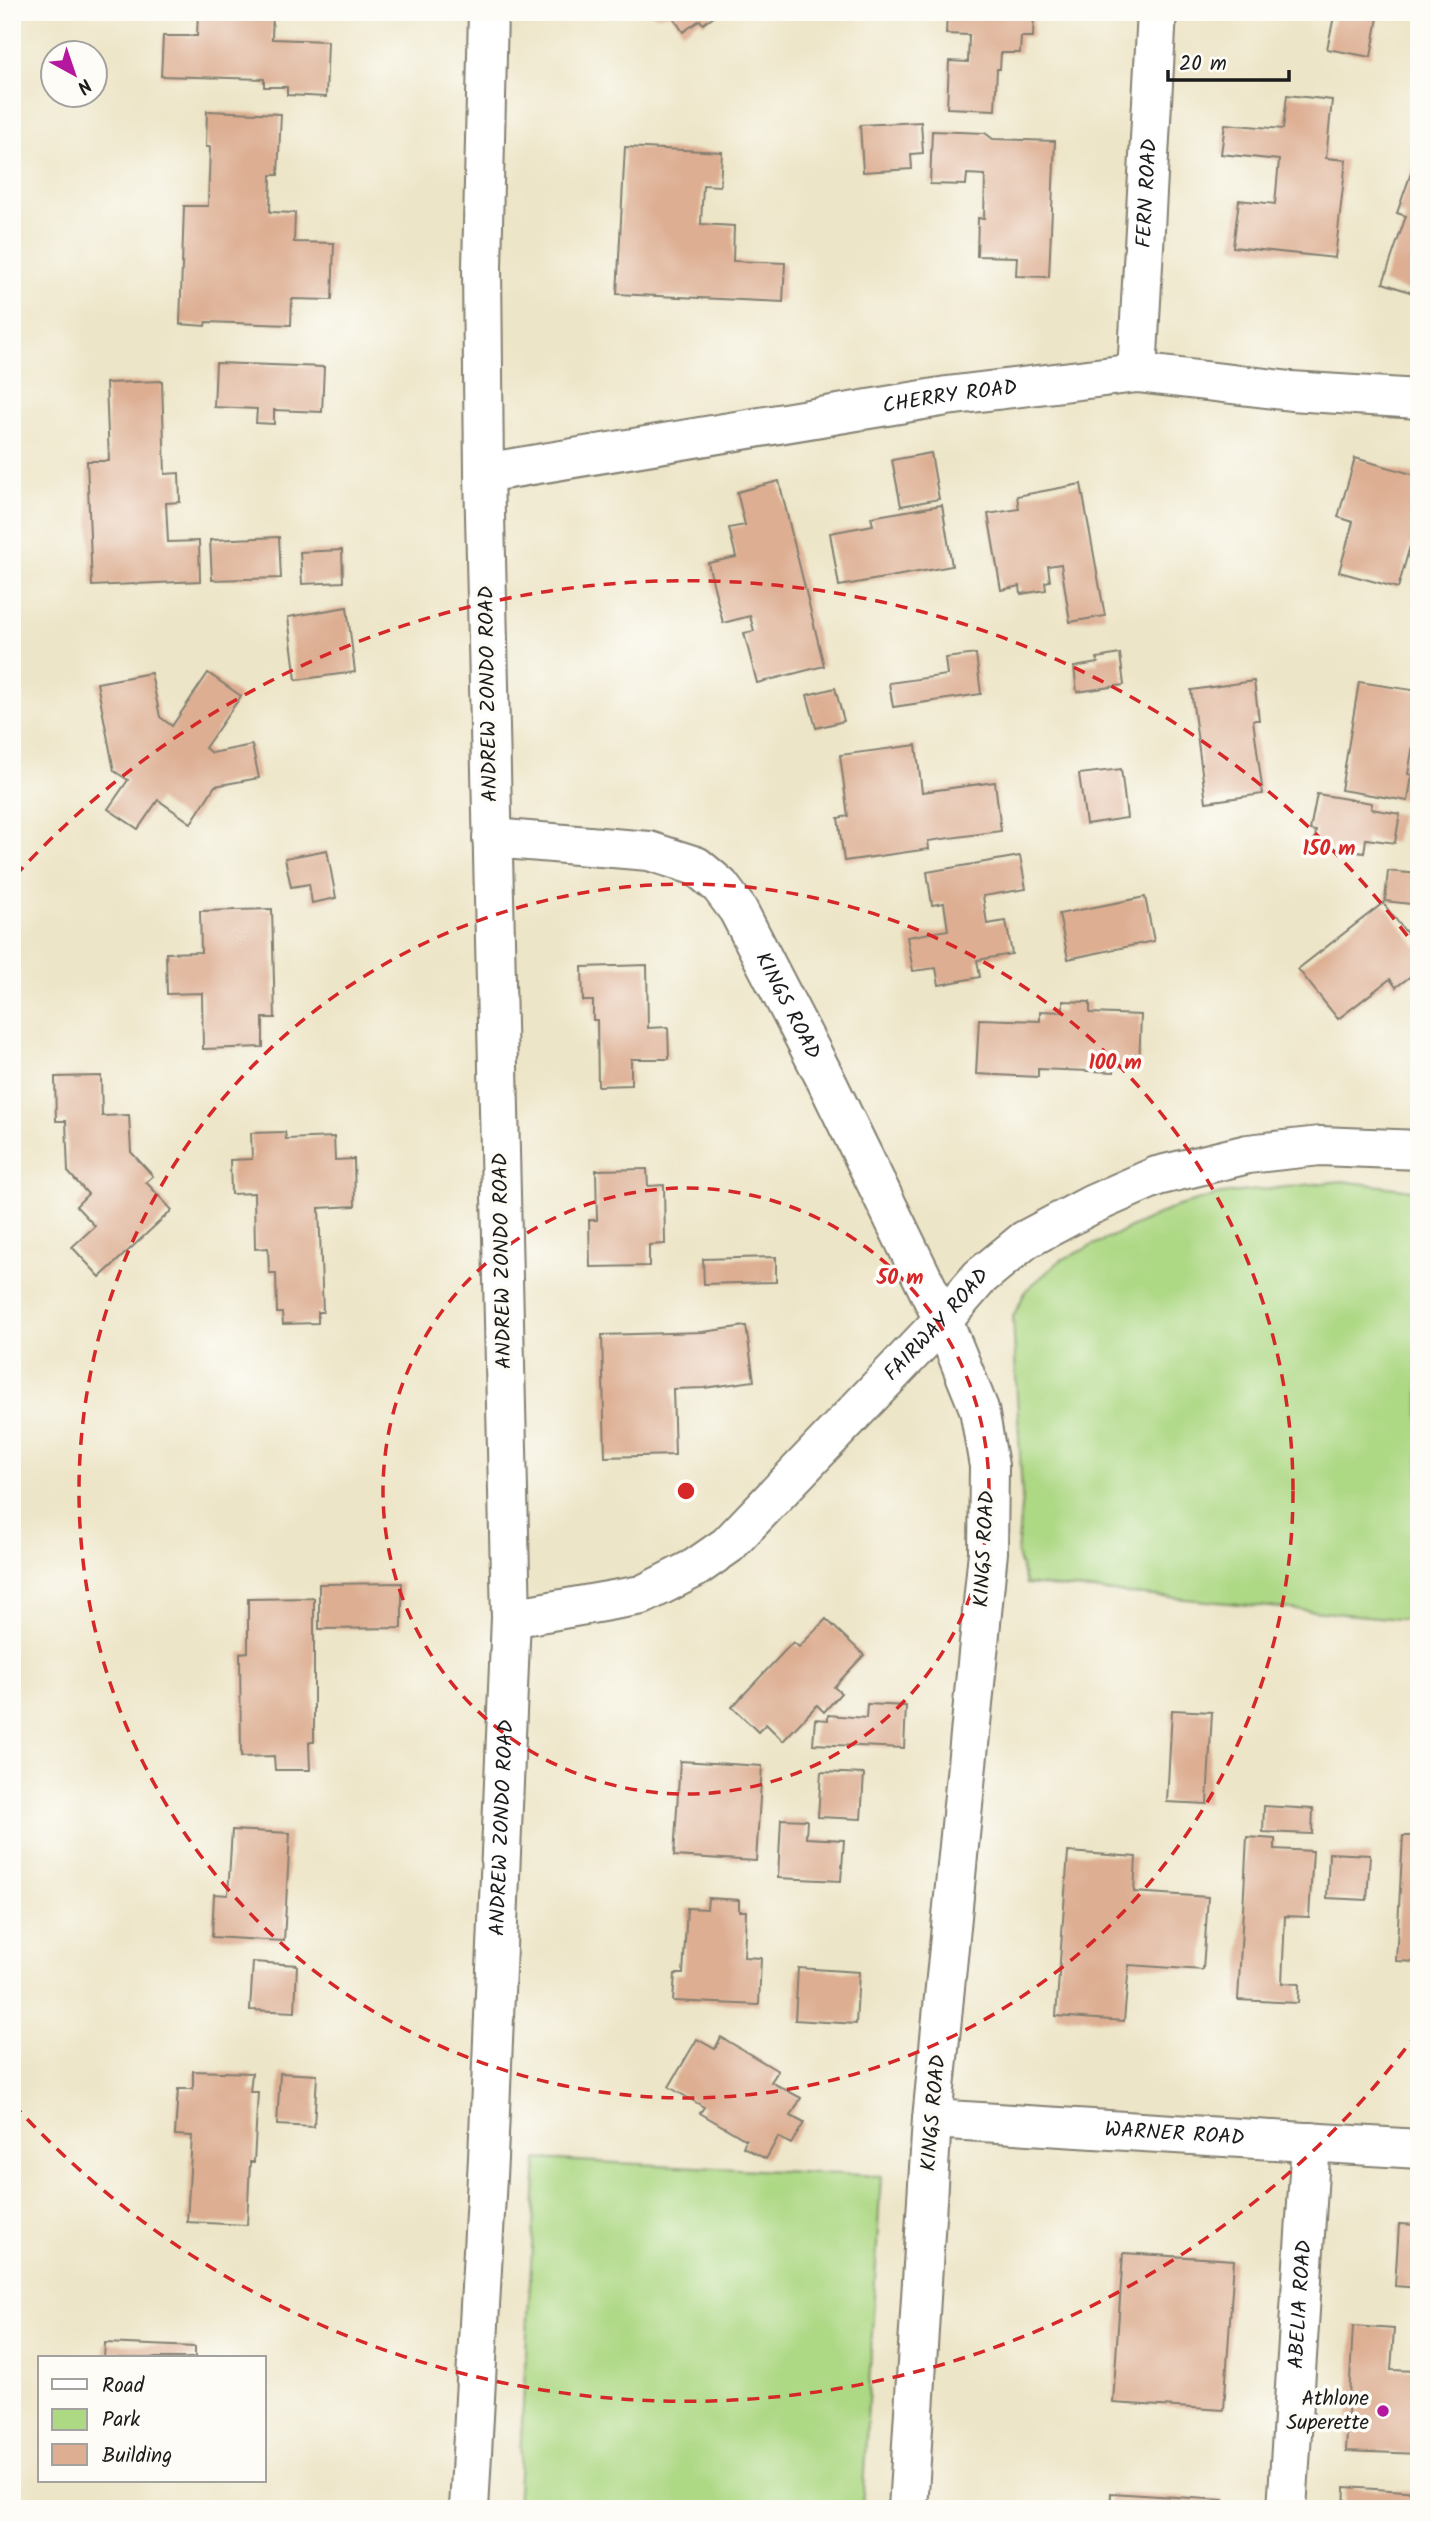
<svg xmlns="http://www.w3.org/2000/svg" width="1431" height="2521" viewBox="0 0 1431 2521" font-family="Kalam,sans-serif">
	<rect width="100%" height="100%" fill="#fdfcf7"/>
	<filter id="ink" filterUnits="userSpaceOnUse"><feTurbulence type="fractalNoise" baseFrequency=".0143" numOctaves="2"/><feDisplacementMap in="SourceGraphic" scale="14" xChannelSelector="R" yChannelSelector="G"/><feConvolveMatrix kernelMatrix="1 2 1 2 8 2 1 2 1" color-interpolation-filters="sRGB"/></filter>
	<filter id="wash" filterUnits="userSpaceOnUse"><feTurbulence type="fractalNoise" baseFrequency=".00686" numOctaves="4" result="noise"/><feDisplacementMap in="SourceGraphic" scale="28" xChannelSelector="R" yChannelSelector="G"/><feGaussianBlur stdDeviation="1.57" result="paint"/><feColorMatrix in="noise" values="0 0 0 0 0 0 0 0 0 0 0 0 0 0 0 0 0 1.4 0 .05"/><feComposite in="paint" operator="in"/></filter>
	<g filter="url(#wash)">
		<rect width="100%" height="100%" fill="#ede5c7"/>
		<g fill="#add884" stroke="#647a50" stroke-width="2">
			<polygon points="1342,1181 1419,1191 1419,1621 1026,1584 1017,1554 1022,1495 1013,1317 1026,1290 1061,1260 1175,1207 1221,1194"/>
			<polygon points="537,2159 881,2176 862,2509 517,2509"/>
		</g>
		<g id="blocks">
			<g fill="#ddae92">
				<polygon points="198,12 273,12 272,39 328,41 326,97 287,95 287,87 264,87 264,79 161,76 163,36 197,36"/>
				<polygon points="648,12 719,12 703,24 700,20 683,32 671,14 657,16"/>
				<polygon points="947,12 1034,12 1033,37 1021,37 1020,53 1001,53 1000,69 997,69 995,110 947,108 949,61 968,62 969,35 946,34"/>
				<polygon points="1335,12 1379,12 1371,57 1327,49"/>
				<polygon points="1287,95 1332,100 1326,158 1346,160 1335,258 1233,247 1239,200 1275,204 1279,160 1221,154 1225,124 1283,129"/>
				<polygon points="207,111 281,114 278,175 271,175 270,212 295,213 294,242 334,243 332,300 292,299 291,325 206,322 205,326 180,324 184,206 208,206 210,147 206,147"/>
				<polygon points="921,122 923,153 911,154 912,169 863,172 860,125"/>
				<polygon points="932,131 985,133 993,139 1055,141 1049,277 1016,276 1017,257 977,256 978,218 984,219 985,175 967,174 966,185 930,184"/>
				<polygon points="625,147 722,152 720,186 703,185 701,224 734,226 733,261 785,263 783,302 617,294"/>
				<polygon points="1419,150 1419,295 1383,283 1406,216 1397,213"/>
				<polygon points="216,363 324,367 322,412 274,410 274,424 256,423 257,409 214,407"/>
				<polygon points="162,381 165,474 179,473 180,502 166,503 168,542 199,541 200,581 92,586 87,461 109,461 106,383"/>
				<polygon points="931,453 939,499 901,506 892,460"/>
				<polygon points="1355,458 1419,476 1419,526 1416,525 1398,588 1339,572 1353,522 1338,517"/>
				<polygon points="779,481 824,666 757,683 744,633 754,631 750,616 723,623 708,563 736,557 729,528 745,525 737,492"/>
				<polygon points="1081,484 1105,616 1070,622 1061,564 1048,566 1050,581 1045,582 1046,590 1021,594 1020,586 1001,590 988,514 1019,509 1017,496"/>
				<polygon points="942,505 952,566 839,586 830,533 873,525 871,517"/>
				<polygon points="279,537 281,578 212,580 210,540"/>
				<polygon points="342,550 343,582 302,584 300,552"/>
				<polygon points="1419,581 1419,604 1412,602"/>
				<polygon points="347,607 355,672 296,680 288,617"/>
				<polygon points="976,654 981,694 893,707 889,683 947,675 945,658"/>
				<polygon points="1120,654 1124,685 1077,692 1074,667 1098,663 1097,658"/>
				<polygon points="151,673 160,717 172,726 208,673 241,696 205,748 212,753 252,745 259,778 215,786 191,823 158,800 138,829 108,809 128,780 114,771 97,683"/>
				<polygon points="1254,681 1259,720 1253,720 1263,794 1206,802 1191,690"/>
				<polygon points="1359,682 1419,691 1417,720 1419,731 1416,745 1413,745 1408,774 1412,775 1408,801 1341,790"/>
				<polygon points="835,688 844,721 816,728 807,695"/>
				<polygon points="916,745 922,792 995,782 1001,831 928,841 929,849 844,861 838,818 848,816 840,755"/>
				<polygon points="1121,769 1127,818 1086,824 1079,774"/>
				<polygon points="1317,794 1372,803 1371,809 1400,814 1395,843 1366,839 1364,853 1314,846 1316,831 1310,830"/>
				<polygon points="327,850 336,898 312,903 309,884 291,887 285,858"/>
				<polygon points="1020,856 1026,889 983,896 987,924 1006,921 1012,954 977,960 980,977 939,985 936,968 913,971 907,937 948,930 944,903 932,905 927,872"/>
				<polygon points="1388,871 1419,874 1419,905 1385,901"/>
				<polygon points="1145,897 1154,941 1068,959 1059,914"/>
				<polygon points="1383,903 1419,949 1419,970 1396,987 1390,979 1338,1019 1298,969"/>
				<polygon points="272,909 275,1018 263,1018 263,1047 203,1049 202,993 167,994 166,953 201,952 200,911"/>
				<polygon points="647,965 648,1028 668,1027 669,1059 631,1059 631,1085 598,1086 597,1020 593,1020 593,1001 583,1001 582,967"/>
				<polygon points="1063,1001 1090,1002 1090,1013 1141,1015 1139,1067 1114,1066 1114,1072 1038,1069 1038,1077 976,1074 979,1019 1040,1021 1040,1011 1063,1012"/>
				<polygon points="101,1076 102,1116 129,1115 131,1152 153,1176 146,1182 172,1210 100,1277 72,1247 95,1226 76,1206 88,1194 68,1172 66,1121 56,1121 55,1077"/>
				<polygon points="285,1132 286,1139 334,1137 335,1160 354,1159 355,1206 319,1208 323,1312 318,1312 318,1323 283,1324 282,1313 277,1313 276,1273 269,1273 268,1248 255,1249 254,1193 231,1194 230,1160 252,1159 251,1133"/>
				<polygon points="647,1169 648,1186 664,1185 665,1244 649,1245 649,1266 590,1267 589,1220 597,1220 596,1170"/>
				<polygon points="776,1257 776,1282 704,1284 703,1259"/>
				<polygon points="746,1326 754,1381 704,1388 673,1389 675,1455 605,1457 602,1335 703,1332"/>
				<polygon points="402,1583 402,1628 319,1629 319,1584"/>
				<polygon points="314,1598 314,1742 309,1742 310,1770 275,1770 274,1756 241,1757 240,1653 248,1652 248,1599"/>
				<polygon points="826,1619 864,1655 834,1687 841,1693 824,1712 817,1705 783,1741 766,1724 758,1732 732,1707 793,1642 799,1647"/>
				<polygon points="867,1704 906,1706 904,1748 813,1744 815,1719 828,1720 828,1715 866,1718"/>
				<polygon points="1172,1710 1212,1712 1207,1804 1167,1802"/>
				<polygon points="680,1761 762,1766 756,1861 674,1856"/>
				<polygon points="821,1772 864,1774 861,1819 818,1817"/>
				<polygon points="1264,1806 1313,1809 1312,1834 1263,1832"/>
				<polygon points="781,1819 807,1820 806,1838 844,1840 841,1881 778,1878"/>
				<polygon points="232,1830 290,1833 284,1941 212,1937 214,1894 228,1895"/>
				<polygon points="1403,1836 1419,1836 1419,1962 1396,1961"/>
				<polygon points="1247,1837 1275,1839 1275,1849 1313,1851 1309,1917 1285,1916 1282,1983 1299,1984 1298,2003 1238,2000"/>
				<polygon points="1068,1852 1136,1857 1134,1892 1208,1897 1203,1970 1129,1965 1124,2021 1056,2016"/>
				<polygon points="1329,1853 1370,1855 1367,1900 1327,1898"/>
				<polygon points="708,1898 739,1900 739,1911 746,1911 744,1957 761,1958 759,2005 673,2001 675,1974 683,1974 687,1908 707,1909"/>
				<polygon points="253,1962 297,1965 295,2012 250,2010"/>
				<polygon points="798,1968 859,1972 856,2024 795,2020"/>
				<polygon points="721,2037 778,2071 771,2082 801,2098 791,2116 804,2123 791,2144 778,2137 766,2159 743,2147 746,2140 700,2113 704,2107 669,2087 697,2039 715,2049"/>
				<polygon points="193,2071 252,2073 250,2092 258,2092 254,2162 250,2162 247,2225 187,2222 192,2136 175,2135 178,2089 193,2089"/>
				<polygon points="280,2073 317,2075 314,2127 277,2125"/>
				<polygon points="1399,2224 1419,2225 1419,2288 1395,2286"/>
				<polygon points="1123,2253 1234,2260 1224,2410 1113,2403"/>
				<polygon points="1353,2326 1394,2329 1391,2370 1419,2371 1419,2454 1346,2451"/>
				<polygon points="105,2343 195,2347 195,2358 104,2358"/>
				<polygon points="1345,2487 1419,2492 1419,2509 1344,2509"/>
				<polygon points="1111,2493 1223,2500 1222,2509 1110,2509"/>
			</g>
		</g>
	</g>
	<g filter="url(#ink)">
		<use href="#blocks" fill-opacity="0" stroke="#848072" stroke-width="2"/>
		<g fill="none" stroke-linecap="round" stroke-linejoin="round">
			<g stroke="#848072" stroke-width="42">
				<g id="minor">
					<path id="s1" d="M1137 373 1157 12"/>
					<path id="s2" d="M484 473 947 396 1137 373 1291 391 1419 399"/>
					<path id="s3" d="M492 838 649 851 696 866 720 886 738 910 823 1074 943 1320 979 1409 989 1466 988 1552 932 2119 908 2509"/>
					<path id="s4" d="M511 1618 642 1595 695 1568 728 1545 943 1320 980 1277 1025 1240 1091 1205 1157 1176 1248 1154 1320 1146 1419 1150"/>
					<path id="s5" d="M932 2119 1419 2149"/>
					<path id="s6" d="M1287 2509 1311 2142"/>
				</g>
			</g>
			<g stroke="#848072" stroke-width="42">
				<g id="primary">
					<path id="s7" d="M469 2509 488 2158 511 1618 484 473 482 268 488 12"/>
				</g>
			</g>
			<use href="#minor" stroke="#fff" stroke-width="38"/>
			<use href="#primary" stroke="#fff" stroke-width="38"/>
		</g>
	</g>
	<g fill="none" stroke="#d62828" stroke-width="3.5" stroke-dasharray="12 9">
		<circle cx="686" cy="1491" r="303"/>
		<circle cx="686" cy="1491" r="607"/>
		<path d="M1418 2032A910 910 0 0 1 15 2106M15 876A910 910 0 0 1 1418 950"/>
	</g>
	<circle fill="#b5179e" stroke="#fdfcf7" stroke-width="2.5" cx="1383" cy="2411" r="7"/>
	<g text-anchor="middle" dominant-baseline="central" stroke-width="7" stroke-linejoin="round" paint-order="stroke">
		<g font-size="21" fill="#1c1c1c" stroke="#fdfcf7">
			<text stroke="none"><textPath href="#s1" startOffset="180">FERN ROAD</textPath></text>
			<text stroke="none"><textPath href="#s2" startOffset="472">CHERRY ROAD</textPath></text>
			<text transform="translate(489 694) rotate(-91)">ANDREW ZONDO ROAD</text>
			<text stroke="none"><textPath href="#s3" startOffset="376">KINGS ROAD</textPath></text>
			<text transform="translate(503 1261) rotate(-91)">ANDREW ZONDO ROAD</text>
			<text stroke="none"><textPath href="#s4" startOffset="536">FAIRWAY ROAD</textPath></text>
			<text transform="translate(985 1549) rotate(-87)">KINGS ROAD</text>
			<text stroke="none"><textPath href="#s7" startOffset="682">ANDREW ZONDO ROAD</textPath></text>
			<text transform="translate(934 2113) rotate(-85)">KINGS ROAD</text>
			<text stroke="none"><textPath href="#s5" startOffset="243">WARNER ROAD</textPath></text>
			<text stroke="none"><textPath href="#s6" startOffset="205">ABELIA ROAD</textPath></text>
		</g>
		<g font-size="21" fill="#1c1c1c" stroke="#fdfcf7" text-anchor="end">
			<text x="1369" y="2399">Athlone<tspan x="1369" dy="24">Superette</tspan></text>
		</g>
	</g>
	<circle cx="686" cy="1491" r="10" fill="#d62828" stroke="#fdfcf7" stroke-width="3.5"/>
	<g font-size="21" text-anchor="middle" font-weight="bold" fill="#d62828" stroke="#fdfcf7" stroke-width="7" stroke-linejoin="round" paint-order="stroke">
		<text x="1329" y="855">150 m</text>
		<text x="1115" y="1069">100 m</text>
		<text x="900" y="1284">50 m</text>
	</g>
	<rect width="1431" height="2521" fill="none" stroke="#fdfcf7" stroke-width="42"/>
	<rect x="38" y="2356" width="228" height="126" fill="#fdfcf7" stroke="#a3a29f" stroke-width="2"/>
	<rect x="52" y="2379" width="35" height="10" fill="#ffffff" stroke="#a3a29f" stroke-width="2"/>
	<text x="102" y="2392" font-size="21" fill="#1c1c1c">Road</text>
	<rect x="52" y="2409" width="35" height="21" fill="#add884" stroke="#a3a29f" stroke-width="2"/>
	<text x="102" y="2426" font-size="21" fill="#1c1c1c">Park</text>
	<rect x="52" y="2444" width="35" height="21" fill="#ddae92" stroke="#a3a29f" stroke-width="2"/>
	<text x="102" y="2462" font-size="21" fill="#1c1c1c">Building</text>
	<g transform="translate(74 74) rotate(140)"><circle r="33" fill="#fdfcf7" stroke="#a3a29f" stroke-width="2"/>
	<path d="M0-5L12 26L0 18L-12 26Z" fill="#b5179e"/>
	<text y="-10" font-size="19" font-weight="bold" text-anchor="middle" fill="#1c1c1c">N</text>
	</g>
	<path d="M1168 70v10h121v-10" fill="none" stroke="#1c1c1c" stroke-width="3.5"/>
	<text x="1179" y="70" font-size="21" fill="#1c1c1c" stroke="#fdfcf7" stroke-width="5" paint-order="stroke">20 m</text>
</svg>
